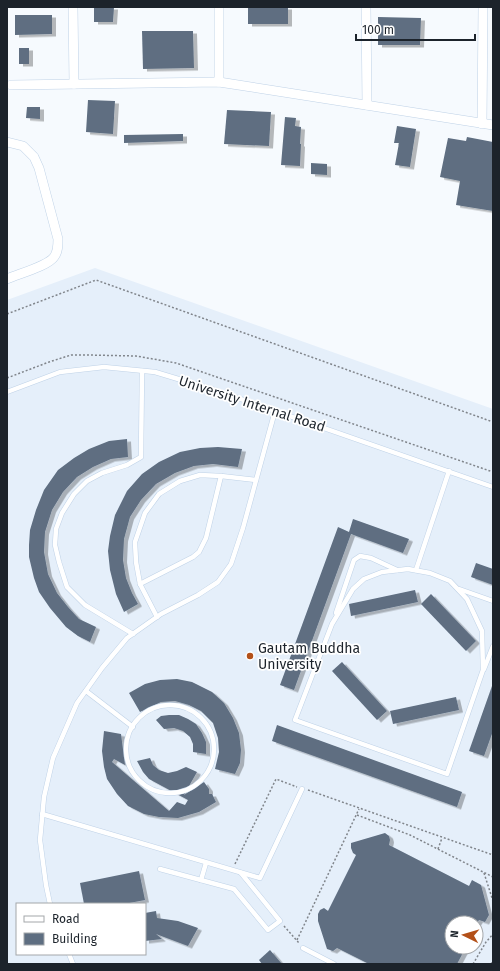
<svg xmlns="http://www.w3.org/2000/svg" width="500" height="971" viewBox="0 0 500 971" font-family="'Fira Sans',sans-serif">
	<defs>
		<filter id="shadow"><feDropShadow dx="4" dy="2.5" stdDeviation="0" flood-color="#0004"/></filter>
	</defs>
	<rect width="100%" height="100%" fill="#f6fafe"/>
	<path fill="#e5effa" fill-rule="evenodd" d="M95 268 493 409V964H7V300ZM17 904H145V954H17ZM452 923H476V947H452Z"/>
	<g fill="#5e6e81" filter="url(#shadow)">
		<polygon points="94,7 114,7 113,22 94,22"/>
		<rect x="248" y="7" width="40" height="17"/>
		<polygon points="15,15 52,15 52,34 15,35"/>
		<polygon points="378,17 421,18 420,45 378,45"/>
		<polygon points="142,31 193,31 194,68 143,69"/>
		<rect x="19" y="48" width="10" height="16"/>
		<polygon points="88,100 115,101 113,134 86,132"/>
		<polygon points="27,107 40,107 40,119 26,118"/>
		<polygon points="227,110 271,112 269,146 224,144"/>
		<polygon points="285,117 296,118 295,126 301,127 300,144 301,144 300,166 281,165"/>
		<polygon points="397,126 416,129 410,167 395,165 399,143 394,143"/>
		<polygon points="183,134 183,141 124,143 124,135"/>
		<polygon points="467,137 493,142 493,211 456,205 460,181 440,177 448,138 466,141"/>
		<polygon points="311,163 327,164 327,175 311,174"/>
		<polygon points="127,439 128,457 111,459 93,467 77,477 63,492 52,510 45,532 44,552 48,574 57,593 68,607 79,619 96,627 90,642 78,636 66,627 50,608 39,592 34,578 29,557 29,545 30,530 36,510 44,490 58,470 74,458 89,449 109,441"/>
		<polygon points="218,447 242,449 238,467 213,464 194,466 175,473 156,484 141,500 130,517 124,539 123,560 126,578 132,593 138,604 124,612 116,594 110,570 108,551 110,536 115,515 127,491 142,474 159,462 180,452 200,448"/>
		<polygon points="353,519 409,539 403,553 351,534 294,690 280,685 338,527 349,532"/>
		<polygon points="476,563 493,569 493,585 471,577"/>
		<polygon points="415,590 418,602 351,616 349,604"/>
		<polygon points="431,594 476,641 466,651 421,604"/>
		<polygon points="342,662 387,711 377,720 332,671"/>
		<polygon points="177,679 192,682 212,692 224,703 233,718 239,733 241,750 240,763 235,774 215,769 219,752 218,738 213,723 201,711 189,705 175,701 161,702 140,712 129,693 145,684 160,680"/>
		<polygon points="492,686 493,686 493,731 484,756 469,751"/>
		<polygon points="456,697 459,710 393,724 390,711"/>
		<polygon points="169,715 179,715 188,719 196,724 202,733 206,742 206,754 193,752 193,744 190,737 183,731 174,728 164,729 156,720 161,716"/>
		<polygon points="277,725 462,792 457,807 272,741"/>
		<polygon points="104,731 121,734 125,765 114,759 112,762 169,811 177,802 185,805 188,800 149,779 143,772 137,761 150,758 153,765 159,770 168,773 177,771 186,767 197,772 184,795 204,782 209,789 209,794 212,794 216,802 199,812 178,818 159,817 144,814 128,806 117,794 107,779 104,767 102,751"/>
		<polygon points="385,833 389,836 390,840 389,845 469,886 472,880 481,885 489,915 485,922 479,920 477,923 452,923 452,947 466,947 457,964 369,964 337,948 333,951 327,949 318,921 318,914 320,910 324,908 328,911 356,855 353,853 351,848 351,843"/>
		<polygon points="139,871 145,900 124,904 84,904 80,883"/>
		<polygon points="156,911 157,918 178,921 198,928 188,946 156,934 162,939 145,941 145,913"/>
		<polygon points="270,950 282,964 262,964 259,960"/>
	</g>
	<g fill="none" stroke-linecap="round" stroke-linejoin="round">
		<g stroke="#bfd2e7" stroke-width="5.5">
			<g id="lane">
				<polyline points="7,392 60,372 104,367 155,372 218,391 493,487"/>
				<polygon points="408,569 430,573 450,581 467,599 482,631 483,670 447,774 295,720 332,624 353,589 364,579 382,572"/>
				<polyline points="416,570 449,471"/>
				<polyline points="140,584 193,557 199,552 206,538 221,476"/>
				<polyline points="459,589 493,601"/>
				<polyline points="336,613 354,560 360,556 371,558 397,570"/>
				<polyline points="157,617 140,584 136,562 135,542 145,513 159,494 180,481 200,475 221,476 256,480"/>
				<polyline points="133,634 85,605 67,587 59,562 55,545 56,529 62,513 74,494 87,481 102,473 127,465 141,457 142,371"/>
				<polyline points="484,669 493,646"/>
				<polyline points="86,691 133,727"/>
				<circle cx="170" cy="749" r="44"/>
				<polyline points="42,814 260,878 302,789"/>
				<polyline points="160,869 234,889 268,930 280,921 241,873"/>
				<polyline points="201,880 206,863"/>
				<polyline points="50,904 46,885 40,840 44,797 53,758 77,703 102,668 127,638 161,614 198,595 218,582 231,564 243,528 275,411"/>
				<polyline points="303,948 334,964"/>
				<polyline points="69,954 73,964"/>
			</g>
		</g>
		<g stroke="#bfd2e7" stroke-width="10">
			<g id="street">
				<polyline points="73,7 74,84"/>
				<polyline points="366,7 367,105"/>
				<polyline points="219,82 219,7"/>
				<polyline points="11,85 219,82 493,125"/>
				<polyline points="482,124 483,7"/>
				<path d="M7 142 23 146 34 157 39 168 58 239C58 245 58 252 54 257 48 266 18 274 7 279"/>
			</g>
		</g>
		<g stroke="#80858b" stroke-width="1.5" stroke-dasharray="2 2" stroke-linecap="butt">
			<polyline points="7,314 96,280 493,422"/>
			<polyline points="7,378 49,362 71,355 88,355 136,356 176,363 493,472"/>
			<polyline points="308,790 493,855"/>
			<polyline points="357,815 410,835 493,877"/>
			<polyline points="438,849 442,838"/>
			<polyline points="235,864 276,779 297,787"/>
			<polyline points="484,873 493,901"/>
			<polyline points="284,926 299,943"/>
			<polyline points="297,940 359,809"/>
			<polyline points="473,964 486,942 493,934"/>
			<polyline points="491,964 493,961"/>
		</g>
		<use href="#lane" stroke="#fff" stroke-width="4.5"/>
		<use href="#street" stroke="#fff" stroke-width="9"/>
	</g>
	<circle fill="#b35018" stroke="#fff" stroke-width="1.5" cx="250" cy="656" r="4"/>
	<g text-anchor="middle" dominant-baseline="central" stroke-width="3.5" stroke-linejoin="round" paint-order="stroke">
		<g font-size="14" fill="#1c232b" stroke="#fff">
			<text transform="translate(252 404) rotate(18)">University Internal Road</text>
		</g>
		<g font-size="14" fill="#1c232b" stroke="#fff" text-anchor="start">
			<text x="258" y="648">Gautam Buddha<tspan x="258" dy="16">University</tspan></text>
		</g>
	</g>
	<rect width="500" height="971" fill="none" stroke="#1c232b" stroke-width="16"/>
	<rect x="16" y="903" width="130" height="52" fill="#ffffff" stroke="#a4a7aa"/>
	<rect x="24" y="916" width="20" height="6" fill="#ffffff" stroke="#a4a7aa"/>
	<text x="52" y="923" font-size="12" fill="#1c232b">Road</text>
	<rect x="24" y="933" width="20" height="12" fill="#5e6e81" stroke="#a4a7aa"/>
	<text x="52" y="943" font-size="12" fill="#1c232b">Building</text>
	<g transform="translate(464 935) rotate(275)"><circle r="19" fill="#ffffff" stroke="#a4a7aa"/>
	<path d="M0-3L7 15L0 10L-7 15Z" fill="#b35018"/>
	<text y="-6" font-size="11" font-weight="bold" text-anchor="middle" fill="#1c232b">N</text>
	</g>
	<path d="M356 34v6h119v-6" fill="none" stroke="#1c232b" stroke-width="2"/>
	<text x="362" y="34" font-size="12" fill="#1c232b" stroke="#ffffff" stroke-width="3" paint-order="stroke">100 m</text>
</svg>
